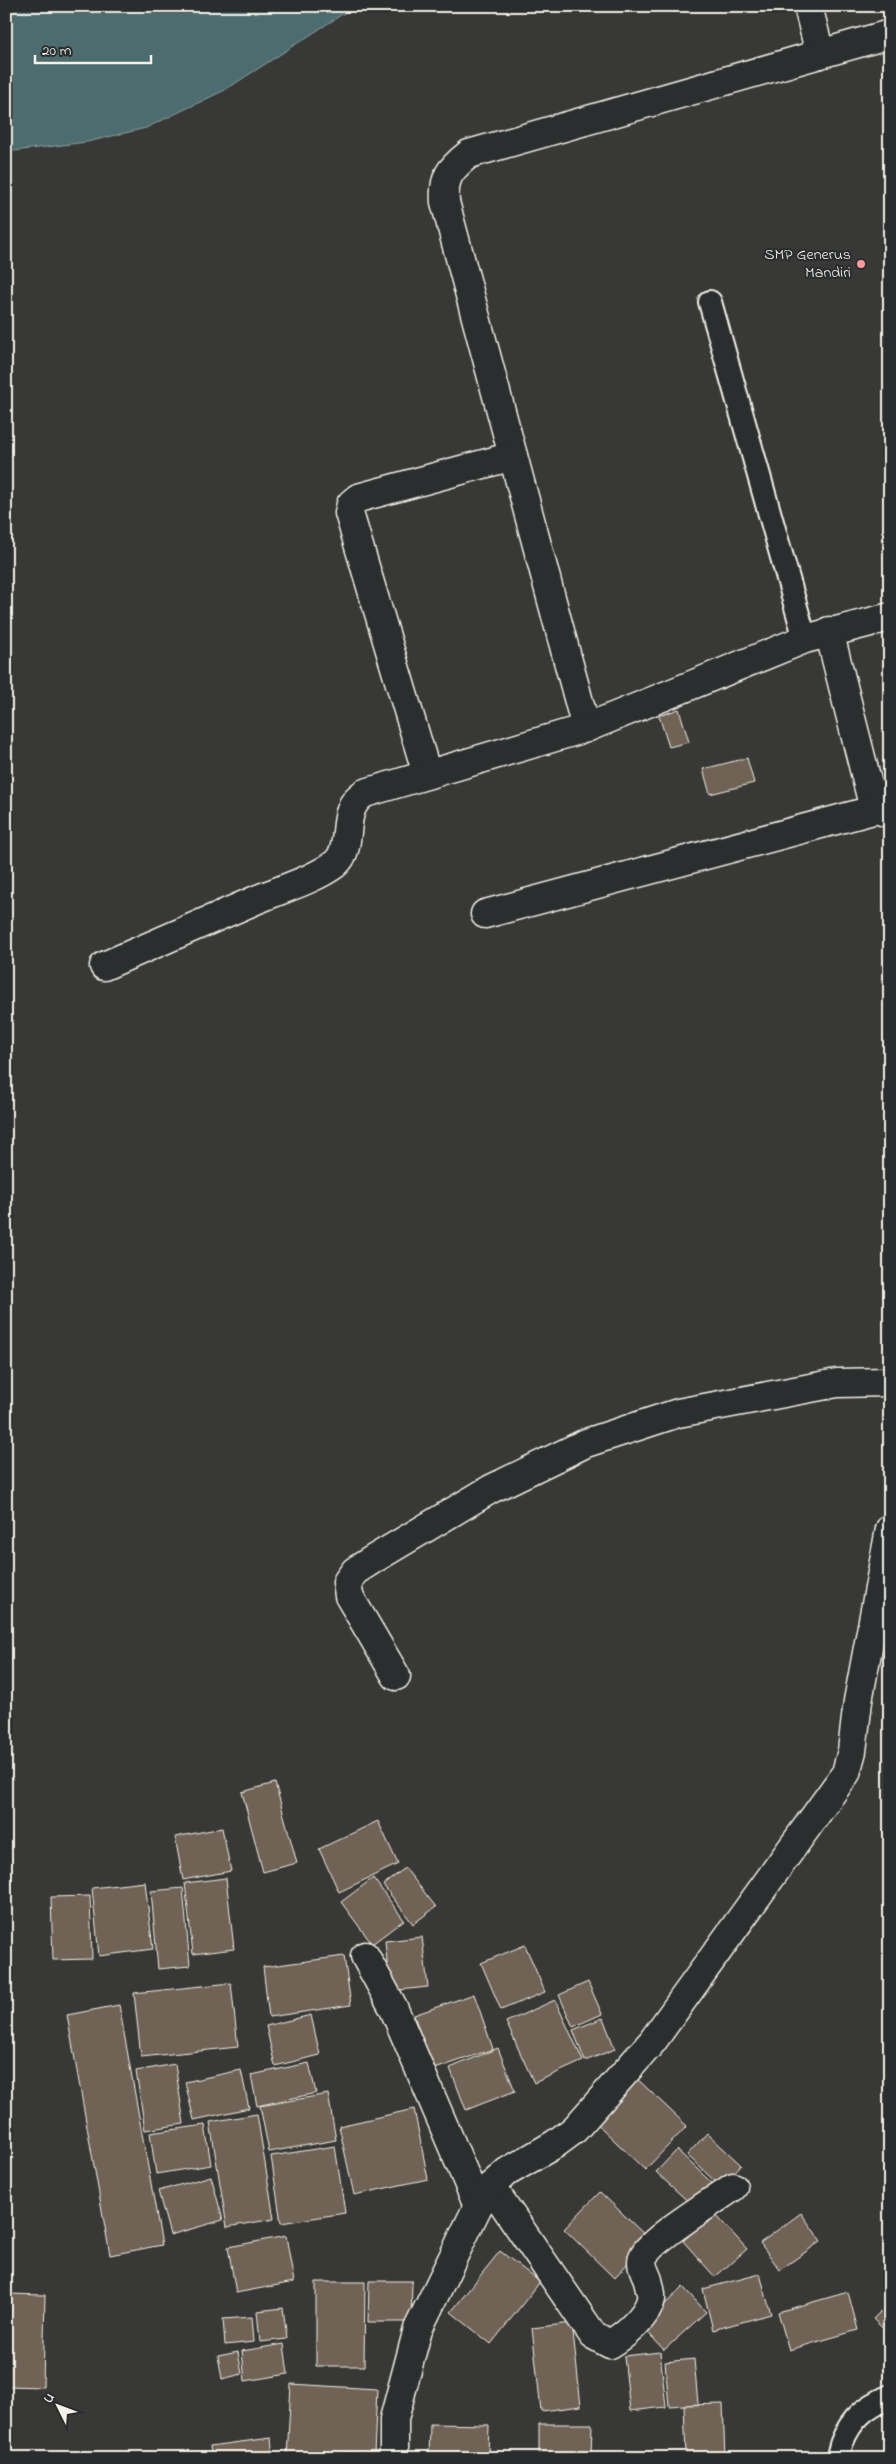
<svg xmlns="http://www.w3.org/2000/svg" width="896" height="2464" viewBox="0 0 896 2464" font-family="'Indie Flower',sans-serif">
	<rect width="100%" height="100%" fill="#383836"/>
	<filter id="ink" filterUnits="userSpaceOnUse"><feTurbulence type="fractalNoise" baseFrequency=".02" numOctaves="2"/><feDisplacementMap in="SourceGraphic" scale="10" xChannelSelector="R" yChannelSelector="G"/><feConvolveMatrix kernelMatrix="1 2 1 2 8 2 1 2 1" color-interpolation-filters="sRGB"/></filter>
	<g filter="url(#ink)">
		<polygon fill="#4e6c6f" stroke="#90a19f" points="6,6 355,6 225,90 146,128 87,142 6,152"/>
		<g fill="#706456" stroke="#f4f1e8">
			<polygon points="679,709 689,742 669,747 659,716"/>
			<polygon points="747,758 754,783 710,794 703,769"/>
			<polygon points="275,1783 297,1863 263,1872 242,1792"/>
			<polygon points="378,1821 398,1864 339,1892 319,1849"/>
			<polygon points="222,1828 231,1871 183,1880 175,1837"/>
			<polygon points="405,1868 436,1907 413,1924 383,1885"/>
			<polygon points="226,1878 234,1949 193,1954 185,1883"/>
			<polygon points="373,1878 404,1920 372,1944 341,1902"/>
			<polygon points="145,1882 153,1949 99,1956 92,1888"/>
			<polygon points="183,1888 190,1966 158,1969 151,1891"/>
			<polygon points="90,1896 92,1959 53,1960 51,1897"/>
			<polygon points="422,1937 428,1987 390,1991 385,1941"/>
			<polygon points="525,1945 545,1992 501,2010 481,1963"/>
			<polygon points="344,1956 351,2005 269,2017 263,1967"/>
			<polygon points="588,1982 602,2014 573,2027 559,1995"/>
			<polygon points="231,1983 238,2047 141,2057 134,1993"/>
			<polygon points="474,1994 493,2049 432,2070 414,2015"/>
			<polygon points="555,2000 583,2061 534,2083 506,2022"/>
			<polygon points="119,2005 162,2245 110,2255 67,2015"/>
			<polygon points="311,2015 320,2055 275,2066 266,2026"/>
			<polygon points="603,2018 615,2049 585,2061 573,2030"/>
			<polygon points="498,2048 515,2091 466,2110 450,2068"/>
			<polygon points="309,2063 316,2093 257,2106 251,2075"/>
			<polygon points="175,2064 184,2124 145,2130 136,2071"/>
			<polygon points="241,2070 249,2108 194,2120 185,2082"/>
			<polygon points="632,2074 687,2126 645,2170 591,2118"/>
			<polygon points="328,2094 336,2140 269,2152 260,2106"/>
			<polygon points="414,2109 428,2179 354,2195 339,2126"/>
			<polygon points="257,2114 274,2219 227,2227 210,2122"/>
			<polygon points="205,2125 211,2165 156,2174 150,2133"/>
			<polygon points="707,2133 741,2165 721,2187 687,2155"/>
			<polygon points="335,2146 345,2213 281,2223 271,2156"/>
			<polygon points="677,2150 716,2187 695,2208 656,2172"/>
			<polygon points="211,2176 223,2220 170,2235 158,2191"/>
			<polygon points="600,2192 650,2240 614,2278 564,2229"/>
			<polygon points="714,2213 747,2249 715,2277 683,2241"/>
			<polygon points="801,2213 821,2241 780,2270 760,2243"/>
			<polygon points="286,2236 294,2282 236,2293 228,2247"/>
			<polygon points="500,2251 540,2282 491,2344 451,2312"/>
			<polygon points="760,2274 771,2314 713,2330 703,2289"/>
			<polygon points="369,2281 412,2281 411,2322 368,2322"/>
			<polygon points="316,2282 365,2282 364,2366 316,2366"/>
			<polygon points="683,2287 706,2312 664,2350 642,2326"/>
			<polygon points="848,2292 858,2330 789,2350 778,2312"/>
			<polygon points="6,2294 45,2295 43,2387 6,2386"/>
			<polygon points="890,2302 890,2335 873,2319"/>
			<polygon points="283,2308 287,2339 260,2342 257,2311"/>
			<polygon points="252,2317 254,2342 225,2345 223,2319"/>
			<polygon points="572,2323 581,2406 541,2411 532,2328"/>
			<polygon points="284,2344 288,2374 245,2381 242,2351"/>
			<polygon points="238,2352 242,2374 222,2379 218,2356"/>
			<polygon points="660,2352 666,2407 630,2411 624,2356"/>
			<polygon points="694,2359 698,2404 669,2406 665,2362"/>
			<polygon points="291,2384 377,2389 374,2454 344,2452 344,2458 287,2458"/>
			<polygon points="723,2404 725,2458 686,2458 684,2405"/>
			<polygon points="430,2424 489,2425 488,2458 429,2458"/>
			<polygon points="539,2424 592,2424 591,2458 539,2458"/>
			<polygon points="271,2438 273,2458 212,2458 210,2446"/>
		</g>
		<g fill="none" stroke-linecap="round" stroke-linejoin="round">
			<g stroke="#f4f1e8" stroke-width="26">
				<g id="service">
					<polyline points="710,302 805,639"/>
					<path d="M839 2458C838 2452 840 2448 842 2442 852 2417 866 2407 890 2396"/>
				</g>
			</g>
			<g stroke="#f4f1e8" stroke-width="31">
				<g id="minor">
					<polyline points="808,6 820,54"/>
					<path d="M890 34 469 154C450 169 443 177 445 202L586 728 805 639 890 617"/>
					<polyline points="829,631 871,797 877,809 890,814"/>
					<polyline points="427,774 349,513 351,504 358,498 513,456"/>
					<polyline points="485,914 877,809"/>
					<path d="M104 966C155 944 207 921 258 899 282 889 315 879 335 864 356 847 337 809 365 793L586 728"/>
					<polyline points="396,1676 349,1596 347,1582 355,1571 372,1560 491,1489 586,1443 678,1413 837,1383 890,1382"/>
					<polyline points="365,1956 393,2007 478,2206"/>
					<path d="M491 2186 593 2335 610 2344C624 2336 648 2316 651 2299 652 2294 649 2285 648 2280 645 2271 639 2264 644 2255 654 2237 714 2201 733 2187"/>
					<polyline points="394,2458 394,2419 418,2329 478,2206 491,2186 507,2172 555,2144 574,2130 652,2042 846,1773 852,1751 858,1701 890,1529"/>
				</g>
			</g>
			<use href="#service" stroke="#2a2d2e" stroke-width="22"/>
			<use href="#minor" stroke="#2a2d2e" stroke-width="28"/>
		</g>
	</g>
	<circle fill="#ff9aa2" stroke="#2a2d2e" stroke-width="2" cx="861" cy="264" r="5"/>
	<g text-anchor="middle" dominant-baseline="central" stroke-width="4" stroke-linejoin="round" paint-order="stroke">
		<g font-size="16" fill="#f4f1e8" stroke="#2a2d2e" text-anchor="end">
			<text x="851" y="255">SMP Generus<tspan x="851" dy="18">Mandiri</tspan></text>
		</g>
	</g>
	<rect width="896" height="2464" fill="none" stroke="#2a2d2e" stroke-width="25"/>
	<rect x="12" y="12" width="871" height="2439" fill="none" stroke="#f4f1e8" stroke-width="2" filter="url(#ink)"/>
	<g transform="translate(58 2406) rotate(312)" stroke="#2a2d2e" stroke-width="4" paint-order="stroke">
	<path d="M0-4L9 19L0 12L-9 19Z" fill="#f4f1e8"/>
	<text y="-8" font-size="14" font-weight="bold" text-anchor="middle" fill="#f4f1e8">U</text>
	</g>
	<path d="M35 55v8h116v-8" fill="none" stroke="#f4f1e8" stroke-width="2.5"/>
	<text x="42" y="55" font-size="15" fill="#f4f1e8" stroke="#2a2d2e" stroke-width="4" paint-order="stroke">20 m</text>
</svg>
